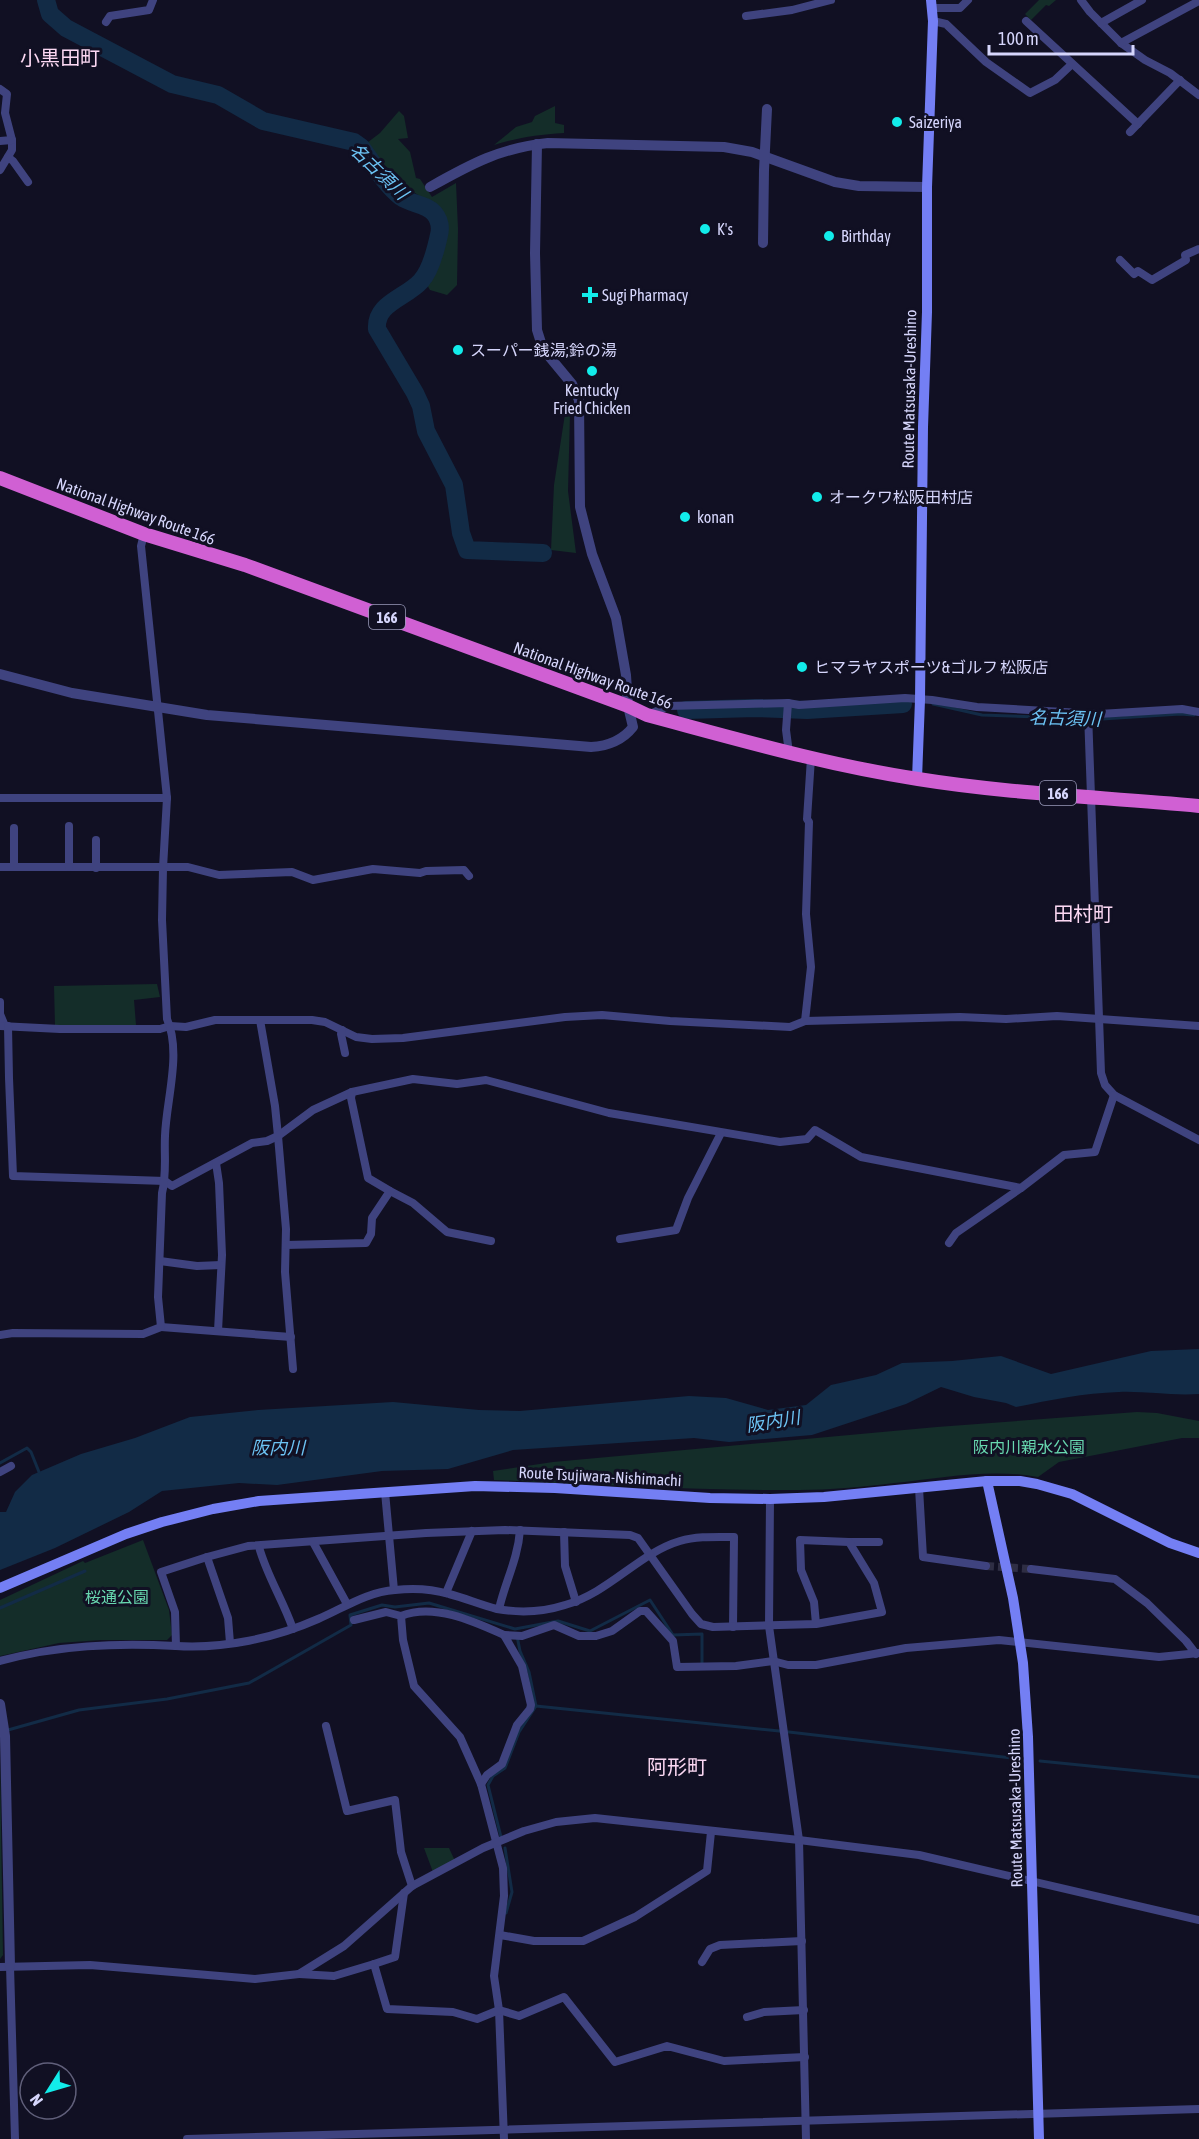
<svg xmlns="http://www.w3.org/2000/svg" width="1199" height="2139" viewBox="0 0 1199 2139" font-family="'Asap Condensed','Noto Sans JP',sans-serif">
	<rect width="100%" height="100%" fill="#111023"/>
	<g fill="#142d29">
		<polygon points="1039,0 1056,0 1049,6 1046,5 1031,20 1025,14"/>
		<path d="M555 106V123L564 125V133C537 135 520 137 494 145L516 127 532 122 535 116Z"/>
		<polygon points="399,111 404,116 408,138 398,139 410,152 416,178 420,179 432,197 456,183 458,229 457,285 447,295 430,290 426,283 445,238 444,217 438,208 409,189 363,146 380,133"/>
		<polygon points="565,414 570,414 568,491 576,553 551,550 554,485"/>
		<polygon points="157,984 160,997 134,1000 136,1025 55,1026 54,986"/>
		<path d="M1137 1412 1157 1413 1199 1421V1438H1182L1059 1462 1038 1477C990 1468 942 1478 894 1483 862 1487 830 1490 799 1490 697 1491 596 1484 494 1480L493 1471 553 1462 937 1427Z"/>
		<polygon points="143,1540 169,1610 172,1635 167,1640 101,1640 59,1643 0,1656 0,1600 83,1561 85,1563"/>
		<polygon points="0,1761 3,1955 0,1959"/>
		<polygon points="424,1848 449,1848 455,1861 433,1872"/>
	</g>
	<path fill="#122b46" d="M1199 1349V1394C1172 1396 1146 1391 1119 1392 1084 1393 1051 1400 1016 1407L1006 1403 974 1397 941 1387 906 1404 812 1435 729 1442 694 1438 513 1450 448 1469 382 1471 277 1485 239 1483 162 1491 129 1512 55 1548 0 1570V1512H6L15 1492 32 1475 81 1454 135 1438 190 1417 258 1410 393 1402 479 1410 520 1411 689 1396 726 1398 768 1410 806 1405 831 1385 876 1375 902 1363 952 1361 1001 1356 1051 1374 1151 1351Z"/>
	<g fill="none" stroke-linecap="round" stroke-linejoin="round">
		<g stroke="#122b46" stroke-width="3">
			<polyline points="933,704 982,715 1102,719 1180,714 1194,715"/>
			<polyline points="0,1463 27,1448 31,1452 39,1472"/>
			<polyline points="0,1608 85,1571"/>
			<polyline points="536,1706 789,1732 1020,1759"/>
			<polyline points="8,1730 79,1710 167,1699 249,1683 351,1625 350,1615 382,1605 395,1607 429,1603 515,1629 558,1621 590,1631 650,1600 673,1635 702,1634 702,1663"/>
			<polyline points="1040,1761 1199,1777"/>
			<polyline points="501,1837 488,1785 493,1776 505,1768 519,1732 536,1706 529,1672 520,1651 517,1636"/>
			<polyline points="505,1848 512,1892 506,1913"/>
		</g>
		<g stroke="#122b46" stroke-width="18">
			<path d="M46 0 50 14 66 28 172 84 218 95 263 121 354 142 361 147C373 163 385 185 401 197 411 204 426 204 434 213 439 219 441 227 439 235 436 249 431 270 421 281 406 298 375 303 377 329L415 393 421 406 426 431 454 485 461 533 467 550 543 553"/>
			<polyline points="686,710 755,708 807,710 903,704"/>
		</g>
		<polyline stroke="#2f2e44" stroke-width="8" stroke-dasharray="8 4" stroke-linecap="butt" points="986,1566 1031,1569"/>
		<g stroke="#3f437f" stroke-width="8">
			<polyline points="1081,0 1090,12 1121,43 1145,60 1170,73 1199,95"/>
			<polyline points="932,8 960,8 968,0"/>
			<polyline points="746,16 792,10 831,0"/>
			<polyline points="933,21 946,24 986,62 1030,93 1055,80 1072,64"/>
			<polyline points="1026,21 1138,124"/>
			<polyline points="106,22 110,16 149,10 153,0"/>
			<polyline points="1101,23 1142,0"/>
			<polyline points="1121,43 1199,1"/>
			<polyline points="0,89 7,94 5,113 12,140 12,150 0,170"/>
			<polyline points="1130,132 1180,80"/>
			<polyline points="0,141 12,140"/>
			<polyline points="8,157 13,161 28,182"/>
			<polyline points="1120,260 1134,274 1138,271 1152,280 1186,260 1185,255 1199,249"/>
			<polyline points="788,703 786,730 789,753"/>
			<polyline points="1088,713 1101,1073 1105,1085 1114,1095 1199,1140"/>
			<polyline points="648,715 668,706 788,703 799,705 905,698 932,700 977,707 1099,714 1182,709 1199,712"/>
			<polyline points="0,798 167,798"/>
			<polyline points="14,828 14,866"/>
			<polyline points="0,867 188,867 219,875 292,872 313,880 373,869 420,873 426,871 464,870 469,876"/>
			<polyline points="69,867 69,826"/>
			<polyline points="96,868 96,840"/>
			<polyline points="0,1002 0,1014 5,1026"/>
			<polyline points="260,1020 275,1106 278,1136 286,1229 285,1272 293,1369"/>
			<polyline points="805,1021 811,967 806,914 809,822 807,819 811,758"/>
			<polyline points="0,1026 60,1029 160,1029 170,1026 186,1027 215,1020 312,1020 325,1022 356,1037 372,1039 403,1038 565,1017 602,1015 670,1021 790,1027 805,1021 960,1017 1006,1019 1057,1016 1199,1026"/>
			<polyline points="8,1026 9,1078 13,1176 165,1181 172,1186 252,1143 267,1141 278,1136 313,1110 352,1092 413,1079 457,1084 486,1080 609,1113 780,1142 807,1139 815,1130 861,1157 1021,1188 1064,1155 1095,1152 1114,1095"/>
			<polyline points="342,1030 341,1034 345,1053"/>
			<polyline points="216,1163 219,1183 222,1255 218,1331"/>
			<polyline points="390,1191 413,1203 447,1232 491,1241"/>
			<polyline points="620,1239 676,1230 688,1198 721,1133"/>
			<polyline points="949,1243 956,1233 1021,1188"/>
			<polyline points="286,1245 366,1243 371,1234 372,1218 390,1191 368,1178 351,1098 352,1092"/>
			<polyline points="160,1261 197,1266 221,1265"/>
			<polyline points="161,1327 291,1337"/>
			<path d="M0 1335 13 1333 143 1334 161 1327 158 1297 162 1193C167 1174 164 1155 165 1136 166 1101 182 1053 167 1019L162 920 163 868 167 798 141 546 144 534"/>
			<polyline points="0,1472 11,1466"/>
			<polyline points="919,1488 923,1557 986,1566"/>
			<polyline points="385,1492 394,1590"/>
			<polyline points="770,1499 769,1626 799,1840 806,2139"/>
			<polyline points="564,1532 565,1566 576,1602"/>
			<polyline points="313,1542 347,1604"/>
			<polyline points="849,1542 879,1542"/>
			<path d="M259 1547C267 1576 283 1600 293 1629"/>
			<polyline points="207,1557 228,1618 230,1643"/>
			<polyline points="1031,1569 1115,1579 1147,1603 1186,1641 1196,1654"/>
			<polyline points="446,1593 472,1531"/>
			<path d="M499 1609C505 1582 518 1559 520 1530"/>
			<path d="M401 1616C434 1603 473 1621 504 1635"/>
			<polyline points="354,1620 386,1612 401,1616 403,1640 414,1686 460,1737 481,1784 503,1868 504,1896 494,1976 499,2010 504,2139"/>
			<path d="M176 1646C224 1649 275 1638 318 1619 344 1608 366 1592 395 1590 412 1588 432 1589 449 1594 465 1598 481 1605 497 1609 519 1613 543 1612 565 1605 609 1593 639 1553 680 1541 697 1536 716 1537 734 1537L733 1627"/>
			<path d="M0 1661C58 1645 116 1643 176 1646L175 1612 161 1572 207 1557 248 1546 426 1533 505 1530 630 1535 638 1538 692 1614 701 1624 713 1627 816 1624 882 1612 874 1583 849 1542 800 1540 801 1570 814 1602 816 1624"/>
			<polyline points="326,1726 347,1811 395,1800 401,1852 412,1886"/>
			<polyline points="481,1784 487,1775 502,1764 517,1725 530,1709 531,1705 522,1666 504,1635 522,1636 554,1625 579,1636 596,1636 612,1631 640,1611 646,1611 673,1641 677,1667 736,1666 773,1661 788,1665 816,1665 906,1648 999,1640 1159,1657 1199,1653"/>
			<polyline points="500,1935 534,1941 583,1941 635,1917 707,1871 711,1832"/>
			<polyline points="702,1962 710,1949 720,1945 802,1941"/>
			<polyline points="374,1964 395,1957 404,1893"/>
			<polyline points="10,1966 15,2139"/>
			<polyline points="0,1967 90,1965 255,1979 299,1974 344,1946 412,1886 483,1848 524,1831 556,1822 595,1818 799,1840 919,1855 1199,1920"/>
			<polyline points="299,1974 334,1976 374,1964 387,2009 453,2012 477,2019 499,2010 519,2016 564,1997 615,2062 667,2046 724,2061 805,2057"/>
			<polyline points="747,2017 764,2012 804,2010"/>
			<polyline points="187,2139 1199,2109"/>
		</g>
		<g stroke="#3f437f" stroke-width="10">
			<path d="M430 187C471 164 500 148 548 143L724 147 752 152 835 182 859 186 927 187"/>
			<polyline points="763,243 764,170 767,109"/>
			<path d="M0 674 72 693 207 715 591 747C608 746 622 741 633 727L628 706 626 675 616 618 592 554 580 507 579 400 572 384 543 349 537 330 535 253 537 144"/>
			<polyline points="0,1704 5,1736 10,1966"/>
		</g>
		<g stroke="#747ff4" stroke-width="10">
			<polyline points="917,779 920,700 923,427 927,312 927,187 933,21 931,0"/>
			<polyline points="987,1481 1013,1598 1023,1663 1028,1737 1039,2139"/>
			<polyline points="0,1588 126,1534 162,1522 213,1509 259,1501 475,1486 555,1488 710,1498 770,1499 824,1497 987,1481 1020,1481 1037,1484 1072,1494 1170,1543 1199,1553"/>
		</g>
		<path stroke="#d060d3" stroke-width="14" d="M0 478 144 534 245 565 628 706 647 715C737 739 826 765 918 779 1011 794 1105 797 1199 806"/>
	</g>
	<g fill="#12ecea" stroke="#111023" stroke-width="2">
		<circle cx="897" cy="122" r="6"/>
		<circle cx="705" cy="229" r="6"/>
		<circle cx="829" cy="236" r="6"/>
		<path d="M587 286h6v6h6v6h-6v6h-6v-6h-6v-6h6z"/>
		<circle cx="458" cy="350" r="6"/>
		<circle cx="592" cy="371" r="6"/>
		<circle cx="817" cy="497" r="6"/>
		<circle cx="685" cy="517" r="6"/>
		<circle cx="802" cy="667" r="6"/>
	</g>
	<g text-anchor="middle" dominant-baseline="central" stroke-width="6" stroke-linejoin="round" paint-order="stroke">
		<g fill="#111023" stroke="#9b9bbb" stroke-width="1.5">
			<rect x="369" y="605" width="36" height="24" rx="4.5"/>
			<rect x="1040" y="781" width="36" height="24" rx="4.5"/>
		</g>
		<g font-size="15" font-weight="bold" fill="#d6d6fc">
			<text x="387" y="617">166</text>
			<text x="1058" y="793">166</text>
		</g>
		<g font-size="16" fill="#d6d6fc" stroke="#111023" text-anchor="start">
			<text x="909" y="122">Saizeriya</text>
			<text x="717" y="229">K's</text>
			<text x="841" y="236">Birthday</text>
			<text x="602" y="295">Sugi Pharmacy</text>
			<text x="470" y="350">スーパー銭湯;鈴の湯</text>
			<text x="592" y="390" text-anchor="middle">Kentucky<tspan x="592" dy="18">Fried Chicken</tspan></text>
			<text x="829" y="497">オークワ松阪田村店</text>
			<text x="697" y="517">konan</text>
			<text x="814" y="667">ヒマラヤスポーツ&amp;ゴルフ 松阪店</text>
		</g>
		<g font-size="16" fill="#d6d6fc" stroke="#111023">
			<text transform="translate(909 389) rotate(-89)">Route Matsusaka-Ureshino</text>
			<text transform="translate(136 511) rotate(20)">National Highway Route 166</text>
			<text transform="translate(593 675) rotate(20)">National Highway Route 166</text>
			<text transform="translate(600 1476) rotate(3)">Route Tsujiwara-Nishimachi</text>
			<text transform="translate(1015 1808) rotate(-91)">Route Matsusaka-Ureshino</text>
		</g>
		<g font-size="16" fill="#67d7af" stroke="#111023">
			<text x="1029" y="1447">阪内川親水公園</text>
			<text x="117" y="1597">桜通公園</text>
		</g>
		<g font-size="18" font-style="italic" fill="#6cc3f4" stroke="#111023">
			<text transform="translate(379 171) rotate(44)">名古須川</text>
			<text transform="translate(1065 718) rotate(2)">名古須川</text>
			<text transform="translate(773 1421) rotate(-9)">阪内川</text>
			<text x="278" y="1447">阪内川</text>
		</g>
		<g font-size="20" fill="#fcd8f3" stroke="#111023">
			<text x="60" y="57">小黒田町</text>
			<text x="1083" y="913">田村町</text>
			<text x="677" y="1766">阿形町</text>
		</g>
	</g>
	<g transform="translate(48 2091) rotate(233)"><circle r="28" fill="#111023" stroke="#605f7a" stroke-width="1.5"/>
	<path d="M0-4.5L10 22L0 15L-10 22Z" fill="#12ecea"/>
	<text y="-9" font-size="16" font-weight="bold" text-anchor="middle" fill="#d6d6fc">N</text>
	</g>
	<path d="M989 45v9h144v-9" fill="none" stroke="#d6d6fc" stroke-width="3"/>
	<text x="998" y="45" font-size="18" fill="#d6d6fc" stroke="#111023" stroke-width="4.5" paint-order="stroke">100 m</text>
</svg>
